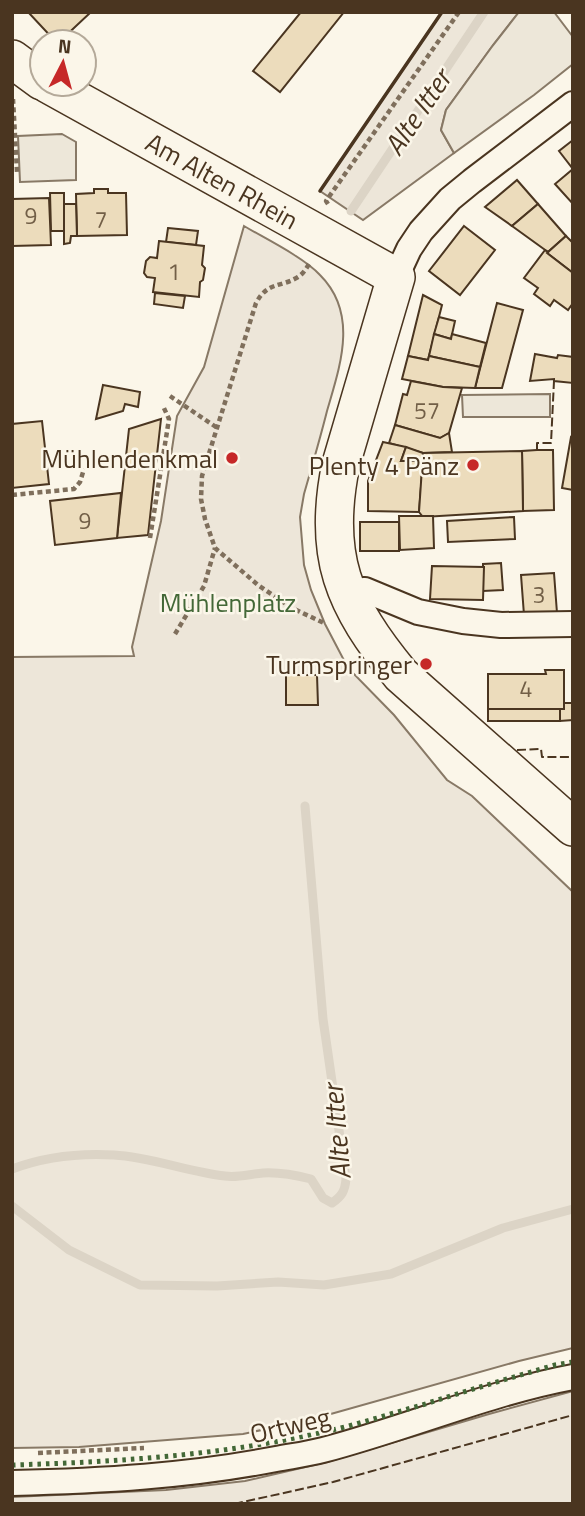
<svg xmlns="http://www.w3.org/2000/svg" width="585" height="1516" viewBox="0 0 585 1516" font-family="'Titillium Web',sans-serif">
	<rect width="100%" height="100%" fill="#fbf6e9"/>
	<g fill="#ede6d9" stroke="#887966" stroke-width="2">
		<polygon points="442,12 519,12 493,45 446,110 441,130 454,153 363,220 320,191"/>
		<path d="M244 226C266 239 303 257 320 275 359 314 340 366 327 411 320 439 312 466 304 494L300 517 304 565 311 590 325 624 348 668 394 715 447 780 472 796 573 892V1348L519 1361 313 1419 243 1434 79 1447 12 1448V657L134 656 132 647 161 521 177 416 204 367Z"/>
		<polygon points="573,1391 573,1504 12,1504 12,1497 166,1490 245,1481 327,1462 489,1414"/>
	</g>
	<g fill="#ede7d9" stroke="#887966" stroke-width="2">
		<polygon points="519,12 554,12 573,37 573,64 534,95 454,153 441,130 446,110 491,48"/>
		<polygon points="62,134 76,142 76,180 20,182 18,136"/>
		<polygon points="550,394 550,417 463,417 462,395"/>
	</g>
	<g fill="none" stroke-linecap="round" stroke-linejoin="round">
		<g stroke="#dcd4c6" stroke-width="9">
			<polyline points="351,211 484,12"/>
			<path d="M12 1169C44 1157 80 1153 114 1155 151 1157 188 1172 225 1176 237 1178 250 1174 263 1173 280 1172 295 1175 311 1179L323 1198 332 1203C342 1196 345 1191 346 1179L323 1019 305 806"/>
			<polyline points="12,1206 69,1250 140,1285 217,1286 278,1282 324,1285 391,1274 503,1228 573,1209"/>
		</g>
	</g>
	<g fill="#ecdcbc" stroke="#4a3520" stroke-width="2">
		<polygon points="28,12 91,12 59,42 56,42"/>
		<polygon points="301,12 344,12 280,92 253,71"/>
		<polygon points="573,140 573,169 559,151"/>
		<polygon points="573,169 573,204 555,184"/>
		<polygon points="517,180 538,204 512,226 485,207"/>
		<polygon points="94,189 108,189 108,193 126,193 127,235 77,236 76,194 94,193"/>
		<polygon points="50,193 64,193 64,231 51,231"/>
		<polygon points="49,198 51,245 12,246 12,199"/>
		<polygon points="64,204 76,204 77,236 71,236 70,243 64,244"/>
		<polygon points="538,204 566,236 548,252 512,226"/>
		<polygon points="464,226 495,250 460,295 429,271"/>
		<polygon points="168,228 198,231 196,245 166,242"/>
		<polygon points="566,236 573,243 573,273 547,253"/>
		<polygon points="159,241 204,246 202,265 205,268 203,280 200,282 199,297 153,292 155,278 147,277 144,273 146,261 150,257 157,258"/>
		<polygon points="545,250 548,252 547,253 573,273 573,303 568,310 554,300 550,306 534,294 538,288 524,278"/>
		<polygon points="155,293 185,296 183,308 154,304"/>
		<polygon points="423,295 442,305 428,360 408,356"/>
		<polygon points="497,303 523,310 502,388 475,388"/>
		<polygon points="439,317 455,321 451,339 434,334"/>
		<polygon points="434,334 451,339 452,334 486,343 480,367 429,356"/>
		<polygon points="535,354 557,358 558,355 573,357 573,383 554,381 554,379 530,381"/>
		<polygon points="408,356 428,360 429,356 480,367 475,388 443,387 402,379"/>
		<polygon points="411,381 443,387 462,388 449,433 440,438 395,425 403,394 407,395"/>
		<polygon points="103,385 140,392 138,407 125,404 123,411 96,419"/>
		<polygon points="161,419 148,535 117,538 129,429"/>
		<polygon points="42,421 49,484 12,488 12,424"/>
		<polygon points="395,425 440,438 449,433 452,452 423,453 389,443"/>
		<polygon points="571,437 573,438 573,490 562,488"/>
		<polygon points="383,442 406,447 401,461 423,461 419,512 368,511 368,481"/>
		<polygon points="406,447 423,453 423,461 401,461"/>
		<polygon points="537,450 553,450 554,510 523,511 522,451"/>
		<polygon points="522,451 523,511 423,517 419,512 423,453"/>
		<polygon points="121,493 117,538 55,545 50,501"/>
		<polygon points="399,516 433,516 434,548 400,550"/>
		<polygon points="514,517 515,539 448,542 447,521"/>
		<rect x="360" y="522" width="39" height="29"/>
		<polygon points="501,563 503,590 483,591 483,564"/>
		<polygon points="432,566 484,567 483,600 430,599"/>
		<polygon points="554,573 557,613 524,615 521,575"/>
		<polygon points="545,670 564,670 564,709 488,709 488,674 546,674"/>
		<polygon points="286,675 317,675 318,705 286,705"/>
		<polygon points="564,703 573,703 573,720 560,721 560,709 564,709"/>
		<rect x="488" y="709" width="72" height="12"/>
	</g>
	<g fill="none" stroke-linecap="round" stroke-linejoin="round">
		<g stroke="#4a3520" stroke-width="28">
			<g id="street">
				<polyline points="396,277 409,249 421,231 450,199 472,181 573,104"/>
				<polyline points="347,592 365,590 418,612 463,621 501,625 573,624"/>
				<path d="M12 1483C101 1481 189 1476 276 1459 292 1456 308 1454 323 1450 407 1428 488 1393 573 1377"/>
			</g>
		</g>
		<g stroke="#4a3520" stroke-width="40">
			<g id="secondary">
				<polyline points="12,59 42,81"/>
				<path d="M48 84 396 277 341 464C322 555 343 605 401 675L573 827"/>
			</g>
		</g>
		<g stroke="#7f6f5c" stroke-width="4.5" stroke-dasharray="5 3.5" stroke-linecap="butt">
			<polyline points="13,99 17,172"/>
			<polyline points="328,204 326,201 459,12"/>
			<path d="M309 264C306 269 303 274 298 277 280 288 268 281 256 303L202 476 201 499 205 519 215 548 258 585 292 608 326 624"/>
			<polyline points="170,396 216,427"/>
			<polyline points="12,495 74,489 80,482 84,469"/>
			<polyline points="150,538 169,419 163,406"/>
			<polyline points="175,634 204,586 215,548"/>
			<polyline points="38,1453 144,1448"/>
		</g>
		<use href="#street" stroke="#fbf6e9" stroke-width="24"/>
		<use href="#secondary" stroke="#fbf6e9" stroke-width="37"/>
		<path stroke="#436837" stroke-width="5" stroke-dasharray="3.5 5" stroke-linecap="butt" d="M12 1465C113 1462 215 1456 314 1434 350 1427 386 1415 422 1405 466 1391 510 1378 555 1365L573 1362"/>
		<g stroke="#4a3520" stroke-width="2" stroke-dasharray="9 3.5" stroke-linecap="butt">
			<polyline points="537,450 537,443 551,443 554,381"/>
			<polyline points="517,750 541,749 542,757 573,757"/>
			<polyline points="234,1504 333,1482 573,1415"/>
		</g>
		<polyline stroke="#4a3520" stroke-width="3.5" points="320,191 442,12"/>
	</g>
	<g fill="#c62828" stroke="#fbf6e9" stroke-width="2.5">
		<circle cx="232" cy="458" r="7"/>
		<circle cx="473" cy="465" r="7"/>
		<circle cx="426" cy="664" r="7"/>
	</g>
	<g text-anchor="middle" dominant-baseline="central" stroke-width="5" stroke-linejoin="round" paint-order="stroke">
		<g font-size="23" fill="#725f47">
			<text x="31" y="215">9</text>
			<text x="101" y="219">7</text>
			<text x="174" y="271">1</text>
			<text x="427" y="410">57</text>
			<text x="85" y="520">9</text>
			<text x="539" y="594">3</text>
			<text x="526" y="688">4</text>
		</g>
		<g font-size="26" fill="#4a3520" stroke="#fbf6e9">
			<text transform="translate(222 181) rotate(29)">Am Alten Rhein</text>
			<text transform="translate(290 1425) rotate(-13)">Ortweg</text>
		</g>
		<g font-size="26" fill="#4a3520" stroke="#fbf6e9" text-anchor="end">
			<text x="218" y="458">Mühlendenkmal</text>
			<text x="459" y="465">Plenty 4 Pänz</text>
			<text x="412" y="664">Turmspringer</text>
		</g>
		<g font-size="26" fill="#436837" stroke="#fbf6e9">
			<text x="228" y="602">Mühlenplatz</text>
		</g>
		<g font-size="28" font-style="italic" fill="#4a3520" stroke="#fbf6e9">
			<text transform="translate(417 112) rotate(-56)">Alte Itter</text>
			<text transform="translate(336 1132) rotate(-95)">Alte Itter</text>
		</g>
	</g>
	<rect width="585" height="1516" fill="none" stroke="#4a3520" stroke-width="28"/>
	<g transform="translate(63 63) rotate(6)"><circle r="33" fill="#fbf6e9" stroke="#b4a999" stroke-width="2"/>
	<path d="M0-5L12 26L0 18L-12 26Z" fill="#c62828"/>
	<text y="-10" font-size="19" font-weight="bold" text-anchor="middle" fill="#4a3520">N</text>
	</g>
</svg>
